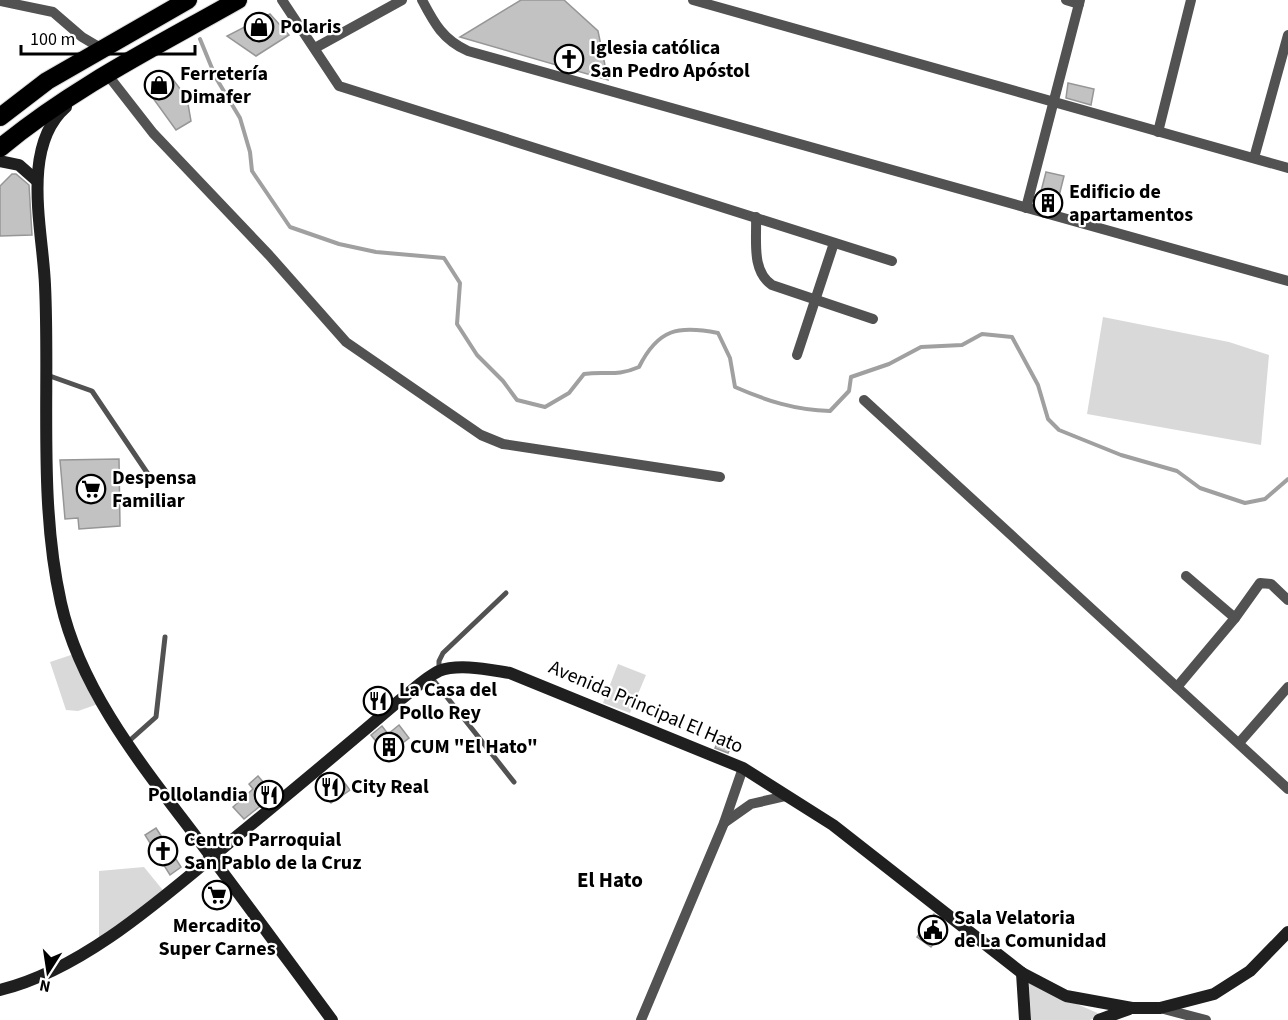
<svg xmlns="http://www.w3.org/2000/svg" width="1288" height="1020" viewBox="0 0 1288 1020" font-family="'Source Sans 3',sans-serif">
	<rect width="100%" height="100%" fill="#fff"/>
	<g fill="#d9d9d9">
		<polygon points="1103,317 1229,342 1269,355 1261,445 1087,414"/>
		<polygon points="77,653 101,703 78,711 66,710 50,662"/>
		<polygon points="618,664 646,675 630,713 603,703"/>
		<polygon points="144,867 166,894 99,939 99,871"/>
		<polygon points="1029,983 1102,1015 1090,1020 1031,1020"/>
	</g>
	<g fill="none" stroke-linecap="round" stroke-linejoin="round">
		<path stroke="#a0a0a0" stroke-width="4" d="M200 39 216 78 240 118 250 152 252 171 290 227 339 244 376 252 444 258 460 283 457 324 477 355 503 381 517 400 545 407 569 393 584 374C607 371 616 377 639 367 658 329 678 325 718 333L730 358 735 387C767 401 795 410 830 411L849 391 851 377 889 364 921 347 962 345 982 334 1012 337 1038 385 1048 419 1059 430 1121 455 1177 471 1200 488 1245 503 1265 499 1288 479"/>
	</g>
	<g fill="#c2c2c2" stroke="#969696" stroke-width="1.5">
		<polygon points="521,0 564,0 598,31 608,80 460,37"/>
		<polygon points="270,14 289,35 256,56 227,36"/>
		<polygon points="168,73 187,98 191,121 176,130 145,87"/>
		<polygon points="1068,83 1094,89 1091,105 1066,98"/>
		<polygon points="1046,172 1064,176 1056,208 1038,203"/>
		<polygon points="12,174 16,174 29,185 32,235 0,236 0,186"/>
		<polygon points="119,459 120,526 79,529 78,518 65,519 60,460"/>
		<polygon points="399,725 409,738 387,755 371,735 382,726 388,734"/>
		<polygon points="721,734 734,740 728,753 715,748"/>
		<polygon points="258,776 274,795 244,819 233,807 253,789 249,784"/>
		<polygon points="340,777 350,790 331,803 321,790"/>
		<polygon points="156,828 181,867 170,875 145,835"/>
		<polygon points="214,881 230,901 220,909 204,889"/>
		<polygon points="934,914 947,925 931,947 917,937"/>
	</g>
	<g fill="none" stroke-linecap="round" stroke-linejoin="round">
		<g stroke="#dbdbdb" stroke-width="20">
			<g id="highway">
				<polyline points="0,117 47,81 188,0"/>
				<path d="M0 148C72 88 157 46 238 0"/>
			</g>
		</g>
		<g stroke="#525252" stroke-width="5">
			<polyline points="47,375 92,391 150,477"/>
			<polyline points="439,671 439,661 443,653 506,593"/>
			<polyline points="431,677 514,782"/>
			<polyline points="128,742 156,717 165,637"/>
		</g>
		<g stroke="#525252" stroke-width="10">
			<polyline points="282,0 339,86 892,261"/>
			<path d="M422 0C434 23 443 40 468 51L1288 281"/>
			<polyline points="693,0 1288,168"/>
			<polyline points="1066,0 1079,4"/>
			<polyline points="0,1 53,12 82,37 104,50"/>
			<polyline points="315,48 402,0"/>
			<polyline points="107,74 153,133 269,255 346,342 481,435 503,444 720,477"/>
			<polyline points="1158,132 1191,0"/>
			<polyline points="1254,158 1288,35"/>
			<polyline points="1026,208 1080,0"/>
			<path d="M756 217C757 240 751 271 772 285L873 319"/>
			<polyline points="797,355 834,243"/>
			<polyline points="864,400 1288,789"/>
			<polyline points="1186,576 1235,618"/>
			<polyline points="1177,687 1235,618 1260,583 1271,584 1288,600"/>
			<polyline points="1239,743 1288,687"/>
			<polyline points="724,823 751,804 786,796"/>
			<polyline points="1160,1008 1206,1020"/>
			<polyline points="641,1020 724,823 743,768"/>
		</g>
		<g stroke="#1f1f1f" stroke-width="12">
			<path d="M66 107C20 147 43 231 45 285 50 389 38 501 61 603 82 698 155 781 212 858 252 911 292 966 332 1020"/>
			<polyline points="0,161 19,165 36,180"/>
			<polyline points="1022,973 1025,1020"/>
			<path d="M0 990C86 969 168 893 236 837 291 792 346 746 400 700 412 691 426 677 439 671 459 663 490 670 510 673L743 768 833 825 1022 973 1066 996 1132 1008H1160L1214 994 1250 971 1288 932"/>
			<polyline points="1099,1020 1129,1009"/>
		</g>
		<use href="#highway" stroke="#000" stroke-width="18"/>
	</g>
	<defs>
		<g id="shop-ring" transform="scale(1.5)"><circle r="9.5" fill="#fff" stroke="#000" stroke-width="1.5"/><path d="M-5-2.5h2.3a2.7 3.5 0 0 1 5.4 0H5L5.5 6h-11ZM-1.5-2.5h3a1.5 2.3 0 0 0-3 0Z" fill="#000"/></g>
		<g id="church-ring" transform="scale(1.5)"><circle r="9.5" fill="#fff" stroke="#000" stroke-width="1.5"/><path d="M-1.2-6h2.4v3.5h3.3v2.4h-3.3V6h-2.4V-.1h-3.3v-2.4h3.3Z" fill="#000"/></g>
		<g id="building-ring" transform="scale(1.5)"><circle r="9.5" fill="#fff" stroke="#000" stroke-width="1.5"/><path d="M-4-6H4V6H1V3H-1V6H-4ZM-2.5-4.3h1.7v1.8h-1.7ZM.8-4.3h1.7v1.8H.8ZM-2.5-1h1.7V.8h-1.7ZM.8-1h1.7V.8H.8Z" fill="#000"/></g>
		<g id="supermarket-ring" transform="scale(1.5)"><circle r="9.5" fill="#fff" stroke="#000" stroke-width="1.5"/><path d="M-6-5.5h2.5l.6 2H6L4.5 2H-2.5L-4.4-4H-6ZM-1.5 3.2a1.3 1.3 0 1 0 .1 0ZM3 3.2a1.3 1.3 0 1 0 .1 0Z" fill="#000"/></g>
		<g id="restaurant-ring" transform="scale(1.5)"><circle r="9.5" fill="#fff" stroke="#000" stroke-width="1.5"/><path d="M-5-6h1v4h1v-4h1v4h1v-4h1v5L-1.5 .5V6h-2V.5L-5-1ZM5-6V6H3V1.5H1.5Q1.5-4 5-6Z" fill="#000"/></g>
		<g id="civic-ring" transform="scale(1.5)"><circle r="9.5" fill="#fff" stroke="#000" stroke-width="1.5"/><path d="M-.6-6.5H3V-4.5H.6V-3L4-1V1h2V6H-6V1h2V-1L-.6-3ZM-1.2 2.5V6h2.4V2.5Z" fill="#000"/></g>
	</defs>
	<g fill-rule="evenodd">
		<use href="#shop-ring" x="259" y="27"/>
		<use href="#church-ring" x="569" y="59"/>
		<use href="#shop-ring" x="159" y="85"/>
		<use href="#building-ring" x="1048" y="203"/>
		<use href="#supermarket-ring" x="91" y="489"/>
		<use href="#restaurant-ring" x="378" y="701"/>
		<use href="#building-ring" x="389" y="747"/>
		<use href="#restaurant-ring" x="330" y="787"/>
		<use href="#restaurant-ring" x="269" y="795"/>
		<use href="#church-ring" x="163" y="851"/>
		<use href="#supermarket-ring" x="217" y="895"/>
		<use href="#civic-ring" x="933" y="930"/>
	</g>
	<g text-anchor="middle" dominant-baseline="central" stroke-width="4.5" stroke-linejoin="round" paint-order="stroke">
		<g font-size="20" font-weight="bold" fill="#000" stroke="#fff" text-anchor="start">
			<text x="280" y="27">Polaris</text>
			<text x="590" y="48">Iglesia católica<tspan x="590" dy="23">San Pedro Apóstol</tspan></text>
			<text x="180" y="74">Ferretería<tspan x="180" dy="23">Dimafer</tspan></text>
			<text x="1069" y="192">Edificio de<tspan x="1069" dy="23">apartamentos</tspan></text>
			<text x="112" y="478">Despensa<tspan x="112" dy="23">Familiar</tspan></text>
			<text x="399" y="690">La Casa del<tspan x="399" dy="23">Pollo Rey</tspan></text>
			<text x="410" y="747">CUM "El Hato"</text>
			<text x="351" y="787">City Real</text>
			<text x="248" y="795" text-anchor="end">Pollolandia</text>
			<text x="184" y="840">Centro Parroquial<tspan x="184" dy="23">San Pablo de la Cruz</tspan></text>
			<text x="954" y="918">Sala Velatoria<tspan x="954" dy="23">de La Comunidad</tspan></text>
			<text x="217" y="926" text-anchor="middle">Mercadito<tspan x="217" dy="23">Super Carnes</tspan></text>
		</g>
		<g font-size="20" fill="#000" stroke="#fff">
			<text transform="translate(646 707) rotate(23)">Avenida Principal El Hato</text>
		</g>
		<g font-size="21" font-weight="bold" fill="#000" stroke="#fff">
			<text x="610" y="880">El Hato</text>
		</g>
	</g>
	<g transform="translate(48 972) rotate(192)" stroke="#ffffff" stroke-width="4.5" paint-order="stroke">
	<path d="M0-4.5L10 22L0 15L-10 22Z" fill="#000000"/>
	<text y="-9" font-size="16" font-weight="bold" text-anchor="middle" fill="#000000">N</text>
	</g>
	<path d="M21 45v9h174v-9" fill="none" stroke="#000000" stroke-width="3"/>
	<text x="30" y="45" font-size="18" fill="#000000" stroke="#ffffff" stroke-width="4.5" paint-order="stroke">100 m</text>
</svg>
